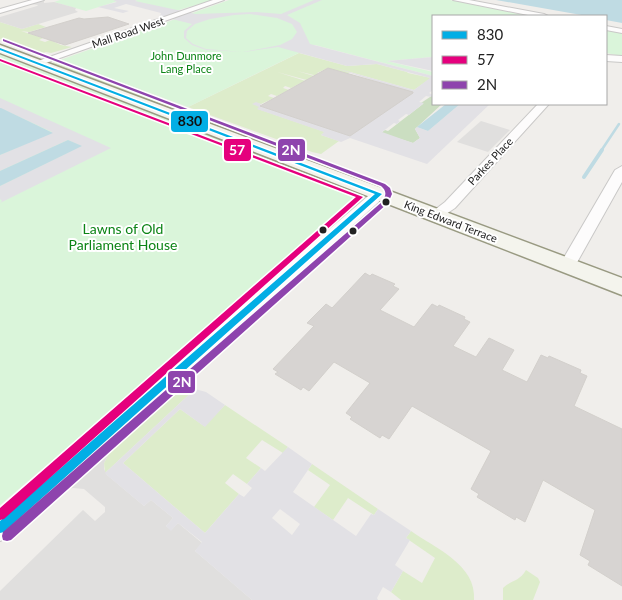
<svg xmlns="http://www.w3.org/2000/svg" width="622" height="600" viewBox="0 0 622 600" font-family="Lato,sans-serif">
	<rect width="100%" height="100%" fill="#f0eeeb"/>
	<g fill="#ddeccb">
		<polygon points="0,22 22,29 38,24 46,27 29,32 21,31 43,38 39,40 45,42 50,40 61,45 72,47 51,53 46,52 40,54 0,39"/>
		<polygon points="299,53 347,66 377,64 407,72 408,73 431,78 414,90 350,72 347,74 328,68 317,73 322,77 297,71 321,78 314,82 277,72 312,83 301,83 291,88 285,86 283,88 289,90 277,96 271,94 268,96 274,98 261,104 256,103 260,107 258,109 325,132 321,135 339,141 321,154 312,152 188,107"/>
		<polygon points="55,60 310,154 316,157 296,156 57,66 53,63"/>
		<polygon points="195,389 105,473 104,463 113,446 170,397 182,391"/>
		<polygon points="225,405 288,447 283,453 262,440 246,458 261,468 247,484 233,474 225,483 239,494 205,533 123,463 180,409 204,426"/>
		<polygon points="312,464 378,509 374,515 348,498 333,520 314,507 330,485 308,470"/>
		<path d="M411 531C435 548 477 565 474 600H401L391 592 403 571 422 583 435 558 406 538Z"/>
		<path d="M526 570 538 578 540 582 533 600H503V588C511 580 519 582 526 570Z"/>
	</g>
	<polygon fill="#cbdec1" points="433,95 433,104 442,104 415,129 420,138 413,143 381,133 385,130 388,131 423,104 421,103"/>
	<g fill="#daf5da">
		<polygon points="60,0 113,0 118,1 86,11 54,2"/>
		<polygon points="137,0 213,0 179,10 170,10 134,1"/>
		<polygon points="229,0 450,0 529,16 433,16 433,57 387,61 433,72 433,76 315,45 188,107 60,60"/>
		<polygon points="606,30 622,33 622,56 606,53"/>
		<polygon points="0,54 342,187 350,191 354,198 349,207 0,505"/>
	</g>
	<g fill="#e0dfde">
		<polygon points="44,1 44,3 54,2 76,8 75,10 78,12 22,29 0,22 0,17 37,6 38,5 30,4"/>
		<polygon points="481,121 510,130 488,152 457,142"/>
		<polygon points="113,446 104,463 104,469 107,475 144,506 151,500 173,518 166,526 171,530 178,523 202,543 195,551 252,600 0,600 0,591 83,510 95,521 105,512 105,507 84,489 73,488 62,491"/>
	</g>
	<g fill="#e2e1e5" fill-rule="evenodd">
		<path d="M113 0H137L135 1 196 14 256 12 281 14 314 0H322L287 15 300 23 310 44 433 76V90L429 93 433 95 431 97 426 96 419 102 424 103 409 115 406 114 398 120 400 121 397 124 394 123 382 132 413 143 420 138 415 129 417 127 428 131 460 104H490L427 164 350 138 341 142 321 135 324 132 257 109 259 107 252 104 256 102 261 104 260 106 350 136 412 93 332 67 414 90 430 78 377 64 347 66 278 47 244 52 206 50 192 45 184 38V31L192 24 160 16 161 13 126 4 114 8 129 11 123 13 98 7 117 2ZM234 15 250 14 277 18 292 24 297 32 292 39 280 45 243 52 206 49 193 44 186 38 187 31 195 24 210 19Z"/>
		<polygon points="433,57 433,71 387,61"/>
		<polygon points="0,98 111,148 0,203 2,201 0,199 0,186 81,146 68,140 0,171 0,155 52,132 0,108"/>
		<path d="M195 389 206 392 225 405 205 427 180 409 123 463 205 533 239 494 244 497 252 488 247 484 261 468 265 471 288 447 312 464 293 492 356 536 371 514 374 515 378 509 411 531 406 538 410 540 395 565 403 571 391 592 383 587 377 598 378 600H252L195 551 202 542 178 523 171 531 166 526 173 518 151 500 144 506 108 476 105 473ZM280 509 300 524 292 535 272 518Z"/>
	</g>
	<g fill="#bfdbe3">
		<polygon points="496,0 622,0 622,23 606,20 606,16 587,16"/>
		<polygon points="446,104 460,104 428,131 417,127"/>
		<polygon points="0,108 1,108 53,133 0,155"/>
		<polygon points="68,140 82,146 0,186 0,171"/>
	</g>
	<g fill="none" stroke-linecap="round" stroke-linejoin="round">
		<polyline stroke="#bfdbe3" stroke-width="2.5" points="601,151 619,124"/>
		<polyline stroke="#bfdbe3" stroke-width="4" points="584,177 602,150"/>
	</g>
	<g fill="#d7d4d2" stroke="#d3d0cc">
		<polygon points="108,17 129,24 65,45 28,33 79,18 84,19"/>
		<polygon points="328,68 413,92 413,93 350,136 260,106"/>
		<polygon points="365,273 370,276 372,274 395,284 393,286 399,289 380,310 414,327 432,304 438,307 439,305 465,317 464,319 470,322 453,346 476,357 489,338 514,350 502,370 527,382 541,355 548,358 549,356 581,370 580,373 587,376 574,406 622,429 622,586 588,565 590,561 580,555 595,510 543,480 525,522 516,517 515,520 477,497 479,494 471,489 491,451 412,406 389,439 382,435 380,438 350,419 352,417 346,413 370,383 334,362 309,391 303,387 301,390 275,374 278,372 273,369 314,326 307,323 326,304 332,308"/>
	</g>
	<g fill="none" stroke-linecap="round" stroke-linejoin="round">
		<g stroke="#c9c8c7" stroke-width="2">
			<g id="street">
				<polygon points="32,0 44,0 0,13 0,9"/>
				<polygon points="213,0 224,0 40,65 34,65 32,63"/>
				<polygon points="453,0 469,0 544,14 548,16 533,16"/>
				<polygon points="606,26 622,29 622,33 606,30"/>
				<polygon points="606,55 622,56 622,62 606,61"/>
				<polygon points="538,104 549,104 455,208 440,218 430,218 428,215 445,202"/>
				<polygon points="622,166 622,182 575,266 573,270 567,271 561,270 559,266 615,170"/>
				<polygon points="379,190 386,194 384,197 9,537 0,541 0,511 374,191"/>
			</g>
		</g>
		<g stroke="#999a82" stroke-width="3">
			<polygon id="secondary" points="0,45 622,278 622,295 0,53"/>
		</g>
		<use href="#street" fill="#fdfcfc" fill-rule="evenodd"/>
		<use href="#secondary" fill="#f4f4ed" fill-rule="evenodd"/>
		<g stroke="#fff" stroke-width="3">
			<polygon id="bus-1" points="0,48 382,194 4,532 0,533 0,521 375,194 0,50"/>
		</g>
		<g stroke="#fff" stroke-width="3">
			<polygon id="bus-2" points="0,59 363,197 4,519 0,520 0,508 356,197 0,61"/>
		</g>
		<g stroke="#fff" stroke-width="3">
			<path id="bus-3" d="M3 39 385 184 390 188 392 194 388 203 11 540 7 541 3 540 2 536 3 532 383 201C386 195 387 191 381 186L3 41Z"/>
		</g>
		<use href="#bus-1" fill="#02aee5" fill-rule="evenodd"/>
		<use href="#bus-2" fill="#e5007d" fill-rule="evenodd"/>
		<use href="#bus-3" fill="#8e44ad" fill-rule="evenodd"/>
	</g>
	<g fill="#222" stroke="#fff" stroke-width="2">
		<circle cx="386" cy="202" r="4.5"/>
		<circle cx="323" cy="230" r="4.5"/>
		<circle cx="353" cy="231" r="4.5"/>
	</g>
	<g text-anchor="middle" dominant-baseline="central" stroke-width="4" stroke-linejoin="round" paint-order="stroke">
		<g font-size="11" fill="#222" stroke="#fff">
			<text transform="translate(128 32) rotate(-19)">Mall Road West</text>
			<text transform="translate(490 161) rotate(-47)">Parkes Place</text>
			<text transform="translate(451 221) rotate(21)">King Edward Terrace</text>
		</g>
		<g font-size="11" fill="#0c8416" stroke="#fff">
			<text x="186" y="55">John Dunmore<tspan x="186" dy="13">Lang Place</tspan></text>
		</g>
		<g font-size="14" fill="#0c8416" stroke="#fff">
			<text x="123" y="228">Lawns of Old<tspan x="123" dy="16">Parliament House</tspan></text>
		</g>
	</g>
	<g stroke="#fff" stroke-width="2">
		<rect x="170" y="110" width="39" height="23" rx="5" fill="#02aee5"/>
		<rect x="277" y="138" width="29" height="24" rx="5" fill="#8e44ad"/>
		<rect x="223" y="138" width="29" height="24" rx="5" fill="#e5007d"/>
		<rect x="167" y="370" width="29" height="24" rx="5" fill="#8e44ad"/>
	</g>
	<g font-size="14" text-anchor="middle" font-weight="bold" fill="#fff">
		<text x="291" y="155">2N</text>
		<text x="237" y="155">57</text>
		<text x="182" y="387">2N</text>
	</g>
	<g font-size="14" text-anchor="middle" font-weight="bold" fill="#111">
		<text x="190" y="126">830</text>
	</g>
	<rect x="432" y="15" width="175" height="90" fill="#ffffff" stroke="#a7a7a7"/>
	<rect x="442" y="31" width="25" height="8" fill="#02aee5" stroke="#a7a7a7"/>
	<text x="477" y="40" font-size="15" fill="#222222">830</text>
	<rect x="442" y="56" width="25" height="8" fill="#e5007d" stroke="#a7a7a7"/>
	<text x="477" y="65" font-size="15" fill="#222222">57</text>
	<rect x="442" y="81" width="25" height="8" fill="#8e44ad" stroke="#a7a7a7"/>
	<text x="477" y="90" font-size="15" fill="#222222">2N</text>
</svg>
